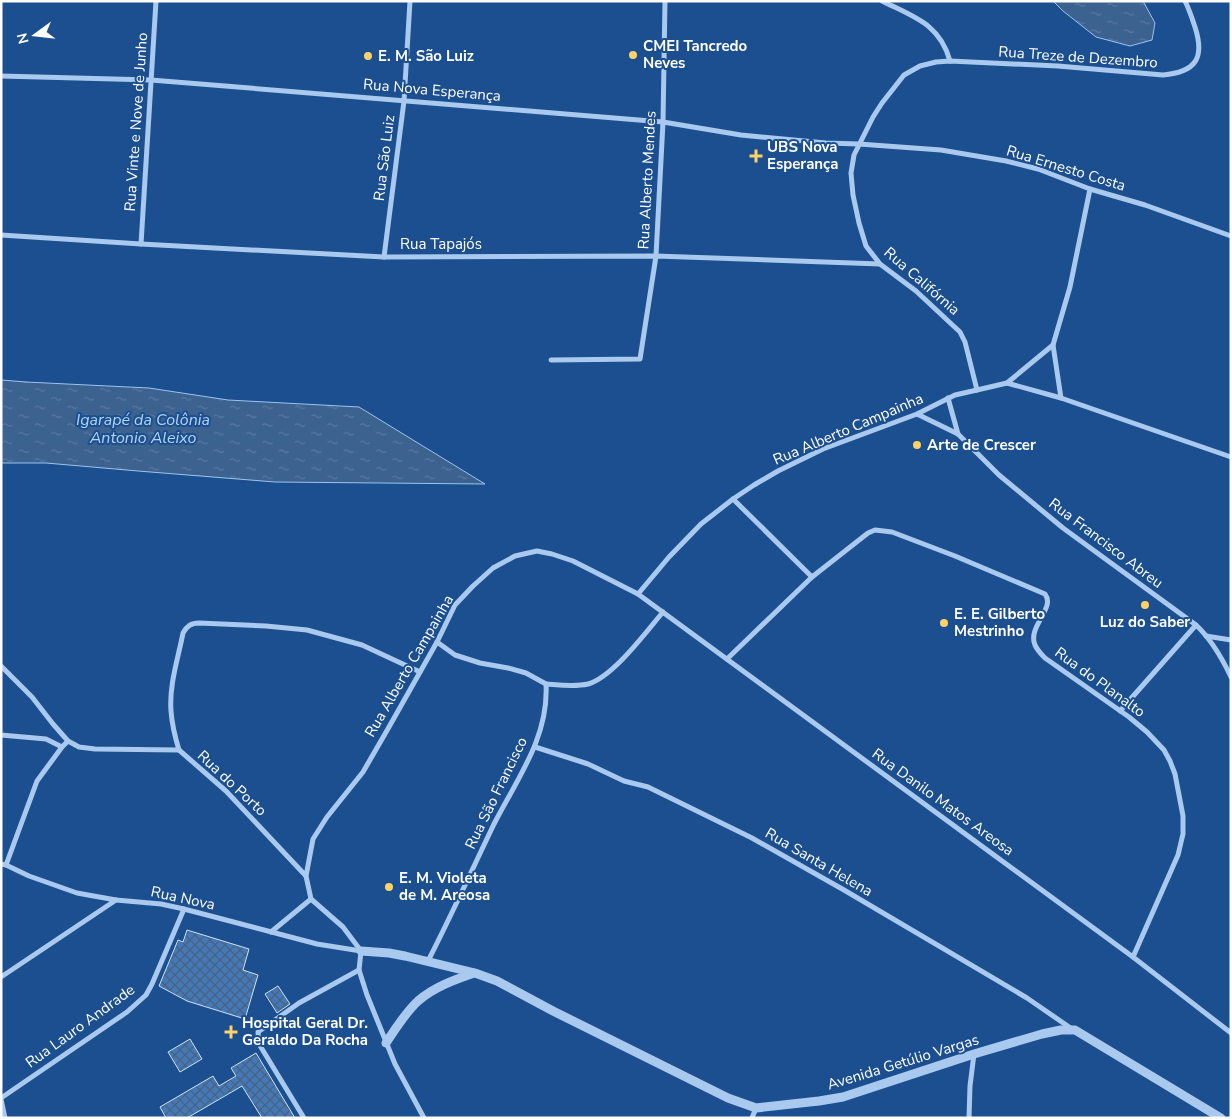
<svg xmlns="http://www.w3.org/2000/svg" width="1232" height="1119" viewBox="0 0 1232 1119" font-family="'Nunito Sans',sans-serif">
	<defs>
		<pattern id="water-ripples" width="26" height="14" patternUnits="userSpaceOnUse" patternTransform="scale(1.25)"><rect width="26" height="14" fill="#3c6290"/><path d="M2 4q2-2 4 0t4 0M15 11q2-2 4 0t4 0" fill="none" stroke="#597aa1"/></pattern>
		<pattern id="building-cross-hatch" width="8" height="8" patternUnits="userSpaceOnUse" patternTransform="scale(1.25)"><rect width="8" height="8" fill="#4478b7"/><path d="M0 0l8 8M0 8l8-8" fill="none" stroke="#486282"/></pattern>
	</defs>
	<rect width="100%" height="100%" fill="#1b4f8f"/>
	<g fill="url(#water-ripples)" stroke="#9cc4f0">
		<polygon points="1053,1 1143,1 1155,23 1152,40 1130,46 1096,37 1063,11"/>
		<polygon points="1,380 26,382 149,388 228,400 359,407 485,484 275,482 138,471 46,463 1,463"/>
	</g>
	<g fill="url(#building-cross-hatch)" stroke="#cfe3fa">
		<polygon points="187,930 249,949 243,970 258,975 245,1019 187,1001 159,986 178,940 183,942"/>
		<polygon points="278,986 290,1004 277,1013 265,994"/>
		<polygon points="190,1039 202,1059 180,1072 168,1052"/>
		<polygon points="256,1053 295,1118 262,1118 242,1086 187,1118 166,1118 160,1107 213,1076 219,1086 236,1076 231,1068"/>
	</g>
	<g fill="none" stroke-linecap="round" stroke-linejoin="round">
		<g stroke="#a9c9ee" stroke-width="5">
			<path d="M882 1C914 17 940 24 950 61"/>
			<polyline points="1,76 151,80 663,122 741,135 826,143 859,144 941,150 1006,161 1038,169 1090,189 1145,205 1231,236"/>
			<polyline points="1,235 141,244 384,257 656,256 880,264"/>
			<polyline points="141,244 156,1"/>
			<polyline points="384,257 404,101 410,1"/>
			<polyline points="551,360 640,359 656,256 663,122 665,1"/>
			<polyline points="1007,383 1053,345"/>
			<path d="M977 390 965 342 960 332 916 291 880 264 866 246 859 223 853 195 851 173 854 155 873 117 882 103 904 75 920 66 936 62 950 61 1058 66 1163 75C1196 72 1205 58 1195 27 1192 18 1189 9 1185 1"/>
			<polyline points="948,398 958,434"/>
			<polyline points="1061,398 1053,345 1070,287 1090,189"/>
			<path d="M917 414 958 434 999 475 1063 528 1196 625C1211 639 1222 658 1231 677"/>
			<polyline points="733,499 812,577"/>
			<polyline points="638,594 1133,957 1231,1033"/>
			<polyline points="1206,636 1231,640"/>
			<path d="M727 659 812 577 868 533 875 530 892 532 955 556 1045 594C1056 608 1027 627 1035 645 1037 650 1041 654 1045 658L1129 717 1147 732 1164 750 1170 761 1175 774 1183 816V834L1178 855 1133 957"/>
			<polyline points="1,666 32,697 53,724 68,741 79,747 95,749 179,750 226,791 306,876 311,899 343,927 361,951"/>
			<path d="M546 684C560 685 575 687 588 684 613 677 646 632 663 612"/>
			<polyline points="1120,711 1196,625"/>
			<polyline points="1,735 46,739 62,747"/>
			<polyline points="535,747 588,764 624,781 648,787 752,838 844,890 1027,998 1072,1029"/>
			<path d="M179 750C175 737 172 725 171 711 169 685 178 659 183 633 187 626 191 623 199 623L266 626 307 630 362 645 420 672"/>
			<polyline points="1,864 6,865 29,876 77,893 116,900 161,904 184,909 317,944 361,951"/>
			<polyline points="6,865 37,781 62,747 68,741"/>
			<polyline points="306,876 313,839 327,817 363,772 389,727 437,642 455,605 473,586 493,568 515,556 537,551 552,554 573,561 638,594 669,557 701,524 733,499 754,485 778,471 823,449 917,414 955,395 977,390 1007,383 1061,398 1231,457"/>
			<polyline points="271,932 311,899"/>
			<polyline points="361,951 359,970 367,995 395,1064 424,1118"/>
			<path d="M428 961C451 916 472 870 494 824 517 779 549 737 546 684L526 673 508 668 480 663 455 655 437 642"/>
			<polyline points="1,977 116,900"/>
			<polyline points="1,1098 127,1012 146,995 152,984 184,909"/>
			<polyline points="1,1099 5,1118"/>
			<polyline points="304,1118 259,1044 258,1032 299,1003 359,970"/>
			<polyline points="752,1118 756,1108"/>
			<polyline points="969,1118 970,1086 974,1054"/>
		</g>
		<g stroke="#a9c9ee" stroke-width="9">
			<polyline points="361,951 389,953 405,956 475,973 497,981 553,1011 728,1098 756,1108 819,1101 843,1097 974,1054 1042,1034 1061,1030 1075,1030 1221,1118"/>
			<path d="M386 1043C396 1028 405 1013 418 1001 434 987 454 980 474 973"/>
		</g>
	</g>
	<g fill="#ffd166" stroke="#1b4f8f" stroke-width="2">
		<circle cx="633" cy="55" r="5"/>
		<circle cx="368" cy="56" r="5"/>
		<path d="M753.5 148.5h5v5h5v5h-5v5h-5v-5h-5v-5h5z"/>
		<circle cx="917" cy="445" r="5"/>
		<circle cx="1145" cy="605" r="5"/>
		<circle cx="944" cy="623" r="5"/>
		<circle cx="389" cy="887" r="5"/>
		<path d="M228.5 1024.5h5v5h5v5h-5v5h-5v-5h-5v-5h5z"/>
	</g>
	<g text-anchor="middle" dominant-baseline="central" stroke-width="4" stroke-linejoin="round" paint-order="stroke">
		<g font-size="15" font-weight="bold" fill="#fff" stroke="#1b4f8f" text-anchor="start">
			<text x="643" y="46">CMEI Tancredo<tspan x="643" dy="17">Neves</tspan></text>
			<text x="378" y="56">E. M. São Luiz</text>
			<text x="767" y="147">UBS Nova<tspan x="767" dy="17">Esperança</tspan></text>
			<text x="927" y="445">Arte de Crescer</text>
			<text x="954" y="614">E. E. Gilberto<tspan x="954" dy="17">Mestrinho</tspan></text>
			<text x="1145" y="622" text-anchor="middle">Luz do Saber</text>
			<text x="399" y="878">E. M. Violeta<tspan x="399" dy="17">de M. Areosa</tspan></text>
			<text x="242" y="1023">Hospital Geral Dr.<tspan x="242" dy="17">Geraldo Da Rocha</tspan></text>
		</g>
		<g font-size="15" fill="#fff" stroke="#1b4f8f">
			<text transform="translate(1078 57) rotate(4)">Rua Treze de Dezembro</text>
			<text transform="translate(432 90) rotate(5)">Rua Nova Esperança</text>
			<text transform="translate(136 122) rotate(-86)">Rua Vinte e Nove de Junho</text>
			<text transform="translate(384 158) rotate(-83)">Rua São Luiz</text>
			<text transform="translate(1066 168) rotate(17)">Rua Ernesto Costa</text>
			<text transform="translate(647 180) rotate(-87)">Rua Alberto Mendes</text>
			<text x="441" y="244">Rua Tapajós</text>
			<text transform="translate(922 281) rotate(41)">Rua Califórnia</text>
			<text transform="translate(848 429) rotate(-23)">Rua Alberto Campainha</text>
			<text transform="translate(1106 543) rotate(37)">Rua Francisco Abreu</text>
			<text transform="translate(409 666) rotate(-60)">Rua Alberto Campainha</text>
			<text transform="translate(1100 682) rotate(36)">Rua do Planalto</text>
			<text transform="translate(232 783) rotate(43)">Rua do Porto</text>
			<text transform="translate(496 793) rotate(-64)">Rua São Francisco</text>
			<text transform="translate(943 802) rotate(36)">Rua Danilo Matos Areosa</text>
			<text transform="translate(819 862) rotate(30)">Rua Santa Helena</text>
			<text transform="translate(183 898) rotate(12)">Rua Nova</text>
			<text transform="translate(80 1026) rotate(-36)">Rua Lauro Andrade</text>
			<text transform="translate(903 1062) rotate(-17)">Avenida Getúlio Vargas</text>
		</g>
		<g font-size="16" font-style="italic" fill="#b5d3f5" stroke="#1b4f8f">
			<text x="143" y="420">Igarapé da Colônia<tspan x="143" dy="18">Antonio Aleixo</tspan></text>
		</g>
	</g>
	<rect width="1232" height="1119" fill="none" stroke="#ffffff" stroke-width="5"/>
	<g transform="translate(35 35) rotate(255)" stroke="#1b4f8f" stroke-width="4" paint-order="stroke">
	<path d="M0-4L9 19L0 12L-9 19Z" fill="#ffffff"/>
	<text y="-8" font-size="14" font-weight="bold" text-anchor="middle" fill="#ffffff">N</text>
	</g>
</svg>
